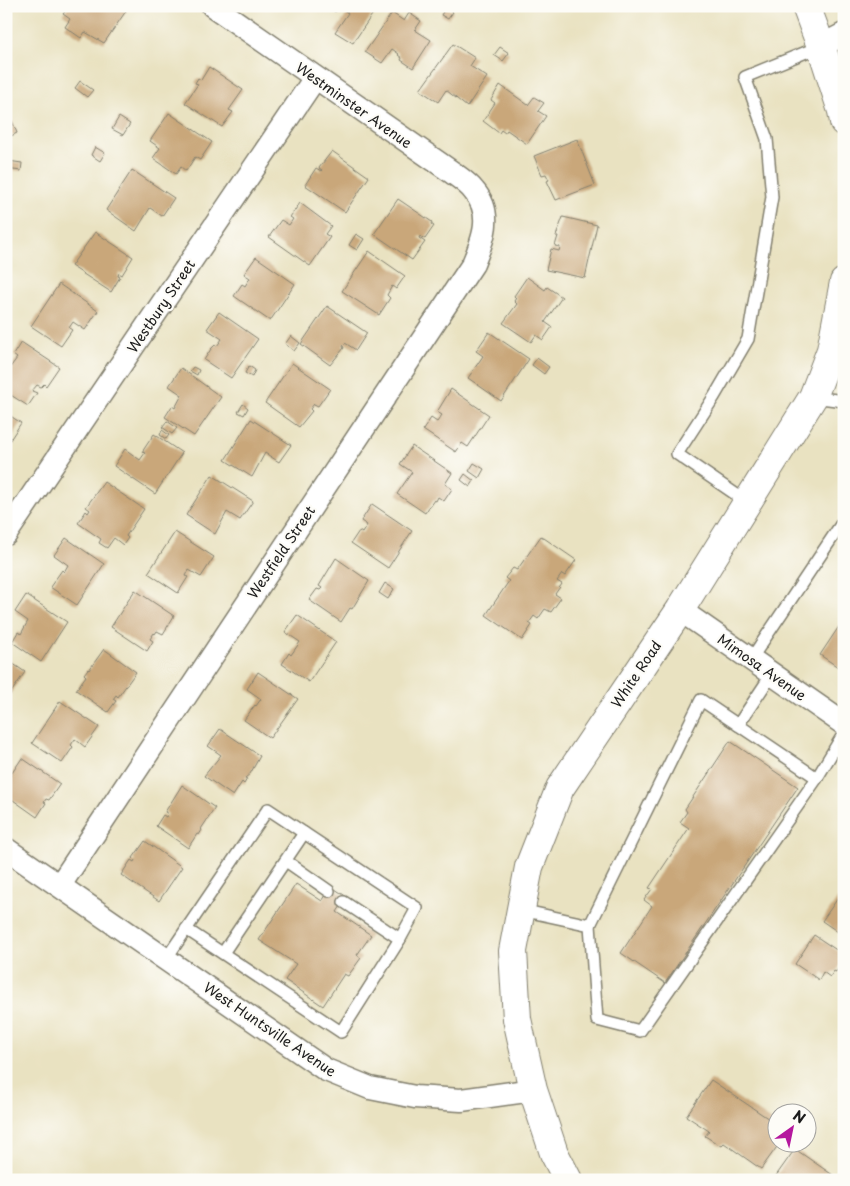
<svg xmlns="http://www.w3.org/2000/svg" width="850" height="1186" viewBox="0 0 850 1186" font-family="'Playpen Sans',sans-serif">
	<rect width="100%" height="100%" fill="#fdfcf7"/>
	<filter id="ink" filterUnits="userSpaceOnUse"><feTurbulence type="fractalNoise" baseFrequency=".02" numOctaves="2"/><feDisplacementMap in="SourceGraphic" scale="10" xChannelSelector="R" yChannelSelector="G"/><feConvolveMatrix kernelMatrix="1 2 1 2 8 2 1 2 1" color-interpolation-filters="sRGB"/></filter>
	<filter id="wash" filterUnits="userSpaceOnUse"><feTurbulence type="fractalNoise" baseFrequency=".0096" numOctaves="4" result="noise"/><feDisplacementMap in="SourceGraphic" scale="20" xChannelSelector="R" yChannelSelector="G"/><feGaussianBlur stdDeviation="1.12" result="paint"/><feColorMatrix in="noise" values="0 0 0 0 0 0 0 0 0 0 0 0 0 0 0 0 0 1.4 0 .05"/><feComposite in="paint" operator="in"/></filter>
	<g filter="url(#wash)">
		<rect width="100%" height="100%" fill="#e9e2c1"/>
		<g id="blocks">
			<g fill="#c9a77a">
				<polygon points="69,6 119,6 126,11 104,43 85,32 81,38 65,27 70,19 63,14"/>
				<polygon points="329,6 378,6 353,43 335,32 348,13 339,7 335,12"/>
				<polygon points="446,7 453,12 448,19 441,15"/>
				<polygon points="392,13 404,21 409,13 421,21 415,30 431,40 413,68 401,60 402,58 398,55 399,54 392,49 382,63 365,52"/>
				<polygon points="453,44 475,58 470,66 487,77 467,107 446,90 438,102 420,90"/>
				<polygon points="500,47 509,53 503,61 494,55"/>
				<polygon points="209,67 243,90 229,110 233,112 222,127 185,103 198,84 195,83 198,78 201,80"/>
				<polygon points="80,81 93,90 87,97 75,88"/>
				<polygon points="500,85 528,105 534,97 544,103 538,111 546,116 527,144 507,130 505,133 501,130 499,133 483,121 495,103 491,100"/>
				<polygon points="169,113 212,142 200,160 195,157 186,171 181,167 176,174 153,158 160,148 150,141"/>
				<polygon points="119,117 130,124 123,135 112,129"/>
				<polygon points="12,121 17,133 7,138 10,145 6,147 6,123"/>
				<polygon points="577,139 595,185 556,200 547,181 549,180 546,174 542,175 534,156"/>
				<polygon points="95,147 105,153 100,161 91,155"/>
				<polygon points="332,151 369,177 345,212 305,185 316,168 321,171 322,170 319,168"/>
				<polygon points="8,161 22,163 21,171 6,169"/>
				<polygon points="132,170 174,198 162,216 150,208 136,231 106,210"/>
				<polygon points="398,199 432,222 431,224 434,226 425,239 420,236 419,238 425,242 412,260 374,234"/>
				<polygon points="300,203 331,226 325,234 330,237 310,266 269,237 281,220 289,225 293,219 290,217"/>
				<polygon points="563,217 597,225 585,278 546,270 551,249 559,251 560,247 555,246 558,236 556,236"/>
				<polygon points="95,232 133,257 122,275 119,273 118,276 120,277 111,292 71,266"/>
				<polygon points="356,234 364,239 357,250 349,245"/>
				<polygon points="369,251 405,276 396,289 392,286 387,295 390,298 379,315 342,291"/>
				<polygon points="256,257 295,284 270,321 234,296 242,284 245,286 250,278 244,274"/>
				<polygon points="527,277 545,290 547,287 562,297 545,322 552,327 543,340 536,335 531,342 503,323 517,304 514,301 516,298 514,296"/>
				<polygon points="59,284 98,311 85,330 73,322 69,328 72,330 61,346 31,326"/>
				<polygon points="327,306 367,333 356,350 345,343 343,346 344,348 330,365 301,344"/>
				<polygon points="219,312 258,339 231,378 204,360 211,349 215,345 217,346 222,339 207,329"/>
				<polygon points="489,332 529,359 501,401 468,378 483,356 476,351"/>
				<polygon points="291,336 300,343 294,351 285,344"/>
				<polygon points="21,342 59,367 46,386 44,384 41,387 37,385 32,391 37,393 28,406 6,392 6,381 10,376 6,373 17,358 13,355"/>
				<polygon points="537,358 549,367 544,374 532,365"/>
				<polygon points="292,363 330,389 318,406 314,404 310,409 312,411 299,427 265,403"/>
				<polygon points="249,366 255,370 252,377 245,373"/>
				<polygon points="193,367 199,370 197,375 190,371"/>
				<polygon points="181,368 221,397 194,436 165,417 172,406 175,408 182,395 169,386"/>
				<polygon points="451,389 489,415 468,447 462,443 456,452 423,430 431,418 437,422 442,415 437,412"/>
				<polygon points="243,404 248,408 244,415 238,412"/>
				<polygon points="6,413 21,423 8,443 6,442"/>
				<polygon points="251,419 291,445 279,462 265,453 252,477 225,460"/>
				<polygon points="167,421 177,428 172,434 162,427"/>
				<polygon points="162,430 169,435 166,439 160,435"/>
				<polygon points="154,434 182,453 155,494 114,466 125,449 140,460 145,453 142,452"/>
				<polygon points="412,446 452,473 445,484 452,489 444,501 438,497 436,501 434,500 425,513 397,494 412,472 400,464"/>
				<polygon points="474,463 484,469 479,478 469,471"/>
				<polygon points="465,474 474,481 470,487 461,480"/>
				<polygon points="212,475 253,501 240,520 227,512 215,534 186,515"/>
				<polygon points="104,482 144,509 126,536 128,538 123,545 114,538 107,548 99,543 101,539 78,523 86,511 88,513 90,510 86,507"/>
				<polygon points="372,504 412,531 388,568 351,543 359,531 362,533 367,525 361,521"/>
				<polygon points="175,532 214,557 201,577 189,570 186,576 188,577 178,593 148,573"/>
				<polygon points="541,536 576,560 565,576 562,574 557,581 562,584 555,594 561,598 551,612 545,609 538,619 534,616 529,623 532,625 522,640 486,615 509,581 505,578 513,568 517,570"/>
				<polygon points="66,538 104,564 77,605 50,587 62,570 64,572 68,565 54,555"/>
				<polygon points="336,558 369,581 352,609 350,608 341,622 309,600 317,589 320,590 322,588 319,586"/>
				<polygon points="385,583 394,589 388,599 379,593"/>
				<polygon points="135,590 174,616 163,634 157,631 155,634 154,633 150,639 153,641 147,651 111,627"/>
				<polygon points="26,595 67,622 41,662 12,642 18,632 21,634 28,621 15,612"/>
				<polygon points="297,615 336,642 309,682 282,664 289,653 291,655 300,642 285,632"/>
				<polygon points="844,619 844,671 820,655"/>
				<polygon points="104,649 136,672 118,697 116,695 113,699 116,701 108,712 76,690 86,676 84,674 88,669 89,670"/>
				<polygon points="6,659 25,672 6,700"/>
				<polygon points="258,672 298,699 270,738 244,720 255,705 256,706 261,699 247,689"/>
				<polygon points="60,701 99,727 85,747 75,739 71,745 73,747 62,763 32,743"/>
				<polygon points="220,729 260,756 250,774 245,778 247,779 244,784 242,782 233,796 204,776 221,755 208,746"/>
				<polygon points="730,741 798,787 665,983 621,953 652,906 644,900 652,889 649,888 689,828 680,822 687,812 685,809"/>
				<polygon points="22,758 60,784 49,800 46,799 44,802 46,803 37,817 6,795 6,782"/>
				<polygon points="182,785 215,808 201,829 202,830 199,835 197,834 188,848 156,826 163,815 166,817 168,814 165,812"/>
				<polygon points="145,841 182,867 159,901 121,875 131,860 134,862 135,860 133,858"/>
				<polygon points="296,884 322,901 332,887 347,897 337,912 371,935 357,955 361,958 348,976 344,974 323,1006 285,980 296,964 259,940"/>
				<polygon points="838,898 844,902 844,936 822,921"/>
				<polygon points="814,935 844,955 844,960 836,972 834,971 830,977 823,972 819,980 795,964"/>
				<polygon points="711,1080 778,1125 779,1144 761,1169 724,1143 721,1146 705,1136 709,1131 686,1116"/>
				<polygon points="795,1149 840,1180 773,1180"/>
			</g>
		</g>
	</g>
	<g filter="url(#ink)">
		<use href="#blocks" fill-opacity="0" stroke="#827f6e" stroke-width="1"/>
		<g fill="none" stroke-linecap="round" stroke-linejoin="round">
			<g stroke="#827f6e" stroke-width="14">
				<g id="lane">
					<polyline points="813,397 844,401"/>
					<polyline points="747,502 677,454 714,397 748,339 772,197 767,139 745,77 821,46"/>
					<polyline points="751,659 844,520"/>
					<polyline points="738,725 772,674"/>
					<polyline points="286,861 329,891"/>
					<polyline points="344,902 400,939"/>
					<polyline points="521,910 590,925 597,1020 640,1031 817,778 844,733"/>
					<polyline points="590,925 701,700 817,778"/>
					<polyline points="223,953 304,833"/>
					<polyline points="166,959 268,809 417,908 400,939 341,1032 186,929"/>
				</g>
			</g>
			<g stroke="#827f6e" stroke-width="25">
				<g id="street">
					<polyline points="821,46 844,34"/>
					<polyline points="6,534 315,78"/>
					<polyline points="680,610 844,724"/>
					<polyline points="6,849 326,1070 370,1088 415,1097 461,1100 533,1090"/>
					<path d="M60 885 473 264C483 240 494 214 474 191 469 184 460 178 453 173L213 6"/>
				</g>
			</g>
			<g stroke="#827f6e" stroke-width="30">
				<g id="secondary">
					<polyline points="806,6 821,46 842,111 844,122"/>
					<polyline points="568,1180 554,1153 533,1090 517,1019 513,951 529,867 560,788 680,610 813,397 831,350 844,282"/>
				</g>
			</g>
			<use href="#lane" stroke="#fff" stroke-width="11"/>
			<use href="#street" stroke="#fff" stroke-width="22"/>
			<use href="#secondary" stroke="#fff" stroke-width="28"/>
		</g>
	</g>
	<g text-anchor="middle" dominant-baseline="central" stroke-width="4.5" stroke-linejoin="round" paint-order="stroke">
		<g font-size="14" fill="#1c1c1c" stroke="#fdfcf7">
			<text transform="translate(354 105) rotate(35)">Westminster Avenue</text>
			<text transform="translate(161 306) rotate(-56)">Westbury Street</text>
			<text transform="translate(281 552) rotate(-56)">Westfield Street</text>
			<text transform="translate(762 667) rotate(35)">Mimosa Avenue</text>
			<text transform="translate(636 674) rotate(-56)">White Road</text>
			<text transform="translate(270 1029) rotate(34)">West Huntsville Avenue</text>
		</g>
	</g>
	<rect width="850" height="1186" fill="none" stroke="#fdfcf7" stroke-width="25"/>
	<g transform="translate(792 1128) rotate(33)"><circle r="24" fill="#fdfcf7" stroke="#a3a29f"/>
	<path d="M0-4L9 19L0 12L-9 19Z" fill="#b5179e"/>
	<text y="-8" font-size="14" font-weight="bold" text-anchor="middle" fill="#1c1c1c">N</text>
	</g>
</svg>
